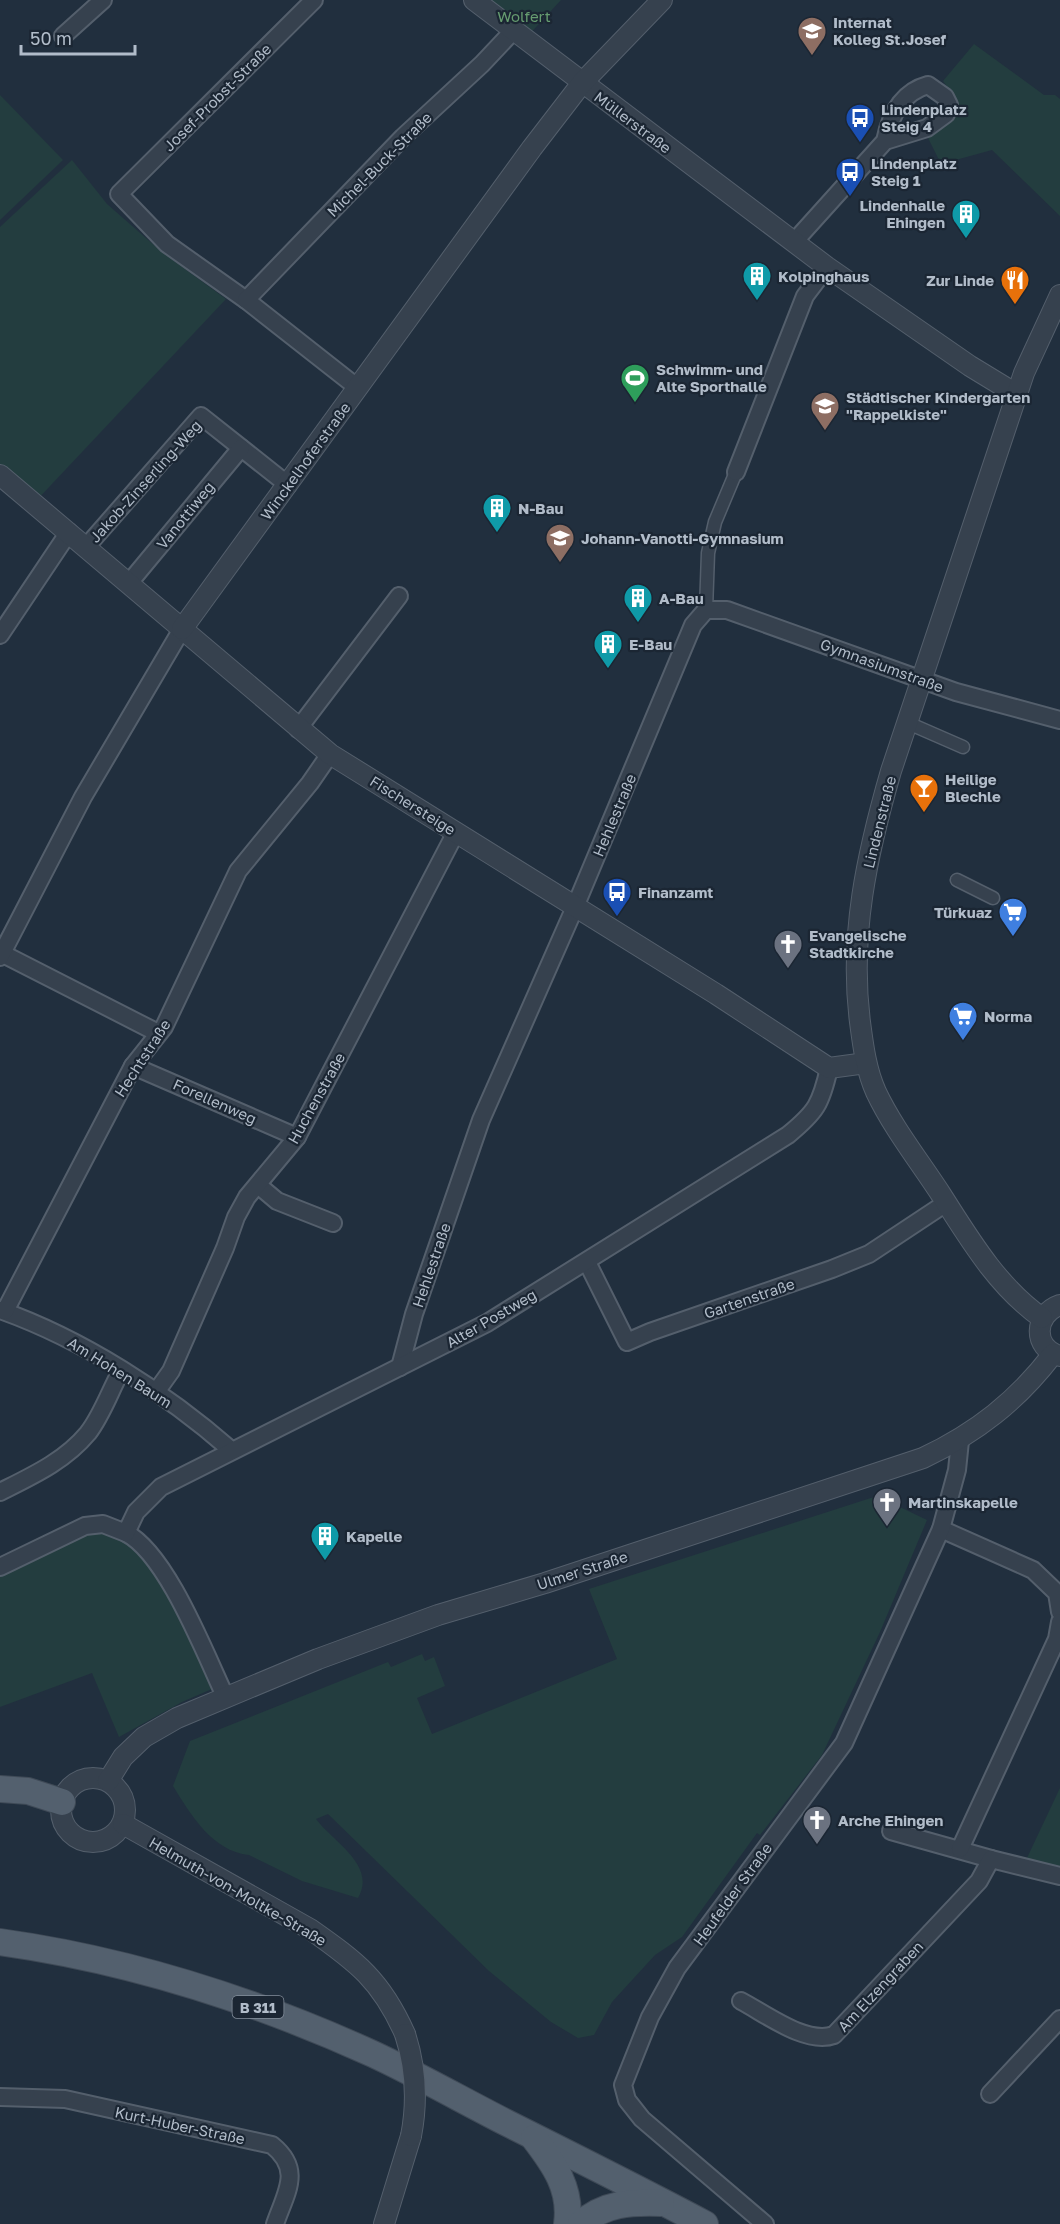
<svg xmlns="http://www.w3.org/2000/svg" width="1060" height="2224" viewBox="0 0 1060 2224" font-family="'Golos Text',sans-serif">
	<rect width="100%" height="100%" fill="#212f3e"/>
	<g fill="#233d3f">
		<polygon points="474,0 561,0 525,39"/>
		<polygon points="974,44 1044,95 1055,95 1060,99 1060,216 992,150 941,164 927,136 945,127 957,111 955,98 943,81"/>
		<polygon points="0,95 63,160 0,220"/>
		<polygon points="72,160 107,204 163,253 226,299 35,502 0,475 0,227"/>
		<path d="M877 1496 927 1520 880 1632 822 1755 760 1835 757 1833 682 1937 655 1955 612 2002 594 2035 578 2038 551 2022 489 1971 328 1814 316 1819C333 1842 377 1865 358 1898L302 1881 249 1855C212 1851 191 1815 173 1786L190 1741 388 1662 391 1667 422 1654 425 1661 434 1657 445 1686 417 1698 432 1734 617 1659 589 1589Z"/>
		<polygon points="103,1524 150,1550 221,1685 182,1702 119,1737 92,1673 0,1707 0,1567"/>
		<polygon points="1060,1788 1060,1869 1026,1860"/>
	</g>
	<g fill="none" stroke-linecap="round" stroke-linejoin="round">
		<g stroke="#545f6c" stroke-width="15">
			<g id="pedestrian">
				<polyline points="706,610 708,553 715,522 736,472"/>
				<polyline points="908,723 963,747"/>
				<polyline points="957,880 993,898"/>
			</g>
		</g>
		<g stroke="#545f6c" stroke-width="20">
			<g id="minor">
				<polyline points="63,36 103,0"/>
				<path d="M794 242 885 141 927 128 946 114 949 105 945 97 928 85C902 92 890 116 885 141"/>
				<polyline points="246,300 167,244 119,194 314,0"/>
				<polyline points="358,388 246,300 403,137 482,64 514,30"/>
				<polyline points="736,472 805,296 827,267"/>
				<polyline points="87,546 201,416 288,485"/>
				<polyline points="129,583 241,448"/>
				<polyline points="0,635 69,532"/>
				<polyline points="298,729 399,596"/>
				<polyline points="1,953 158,1033"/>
				<polyline points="0,957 83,797 182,629"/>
				<polyline points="133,1066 297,1137"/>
				<polyline points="258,1185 277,1201 333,1223"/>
				<polyline points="587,1262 627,1342 650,1332 832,1269 869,1254 946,1203"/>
				<path d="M0 1310C82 1339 166 1393 231 1450"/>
				<polyline points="5,1311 133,1066 164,1027 238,871 310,783 330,754"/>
				<polyline points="400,1367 414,1314 481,1120 575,907 693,625 706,610 727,610 956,692 1060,720"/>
				<polyline points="156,1392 171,1371 225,1248 236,1217 247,1197 297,1137 456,832"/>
				<path d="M0 1492C32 1476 65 1461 88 1433 102 1415 110 1391 121 1371"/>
				<polyline points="941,1529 1033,1570 1057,1593 1060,1612"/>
				<path d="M126 1533C167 1554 205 1654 226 1698"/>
				<path d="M0 1567 85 1526 103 1524 126 1533 136 1512 161 1487 487 1323 788 1135C816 1112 821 1104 829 1068"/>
				<polyline points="891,1831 991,1859"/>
				<polyline points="960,1849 1057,1639 1060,1622"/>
				<path d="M741 2001C766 2014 806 2045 834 2035L979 1881 991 1859 1060 1876"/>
				<polyline points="990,2094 1060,2019"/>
				<path d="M0 2097 65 2099 272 2145C303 2170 286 2192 275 2224"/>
				<polyline points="765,2224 642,2119 627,2100 623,2085 650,2017 677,1968 844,1743 941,1529 957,1470 960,1441"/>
			</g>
		</g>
		<g stroke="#545f6c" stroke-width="22">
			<g id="tertiary">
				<polyline points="474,0 827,267 970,366 1016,394"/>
				<polyline points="0,475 330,754 716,994 829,1068 866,1063"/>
				<polyline points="182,629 532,148 582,83 662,0"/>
				<path d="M1060 1305C1034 1314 1032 1348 1060 1356"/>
				<path d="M1042 1318C998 1287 970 1240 942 1196 920 1162 893 1128 876 1092 866 1070 863 1045 860 1022 849 935 867 854 891 771L1024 373 1060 295"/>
				<circle cx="93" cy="1810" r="32"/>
				<path d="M108 1781 123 1757 144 1737 177 1718 318 1659 438 1615 545 1583 923 1458C976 1433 1017 1401 1053 1354"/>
				<path d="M123 1824 310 1929C357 1962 381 1980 405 2034"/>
				<polyline points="384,2224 411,2136"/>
			</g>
		</g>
		<g stroke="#3f4a57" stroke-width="28">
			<g id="primary">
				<polyline points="0,1789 28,1791 62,1802"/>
				<path d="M0 1942C129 1960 254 2000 373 2054 418 2075 462 2100 507 2123 573 2156 639 2189 705 2224"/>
				<path d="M534 2138C554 2164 572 2189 567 2224"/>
				<path d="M581 2224C604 2203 631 2202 661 2203"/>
			</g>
		</g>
		<use href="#pedestrian" stroke="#36414e" stroke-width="12"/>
		<use href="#minor" stroke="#36414e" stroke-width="16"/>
		<use href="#tertiary" stroke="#36414e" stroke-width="20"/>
		<use href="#primary" stroke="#53606e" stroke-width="26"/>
		<g stroke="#545f6c" stroke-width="22" stroke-linecap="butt">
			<path id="tertiary-bridge" d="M405 2034C416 2068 418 2100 411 2136"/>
		</g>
		<use href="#tertiary-bridge" stroke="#36414e" stroke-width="20"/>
	</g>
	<defs>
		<g id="school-pin" transform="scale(1.5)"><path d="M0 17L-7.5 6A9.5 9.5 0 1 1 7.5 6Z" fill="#8d6e63" stroke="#1b2633"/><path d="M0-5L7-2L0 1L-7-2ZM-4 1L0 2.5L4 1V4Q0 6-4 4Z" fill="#fff"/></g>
		<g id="bus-pin" transform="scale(1.5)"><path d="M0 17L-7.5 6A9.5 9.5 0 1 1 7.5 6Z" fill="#1a4fb4" stroke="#1b2633"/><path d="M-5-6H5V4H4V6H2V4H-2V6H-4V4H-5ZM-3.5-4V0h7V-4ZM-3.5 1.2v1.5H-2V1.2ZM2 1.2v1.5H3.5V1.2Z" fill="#fff"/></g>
		<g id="building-pin" transform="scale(1.5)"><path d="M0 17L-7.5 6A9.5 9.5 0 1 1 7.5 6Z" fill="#0f9aa8" stroke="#1b2633"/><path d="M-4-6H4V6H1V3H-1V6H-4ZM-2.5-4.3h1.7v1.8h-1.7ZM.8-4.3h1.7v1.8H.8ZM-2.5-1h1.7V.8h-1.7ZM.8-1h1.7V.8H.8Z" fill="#fff"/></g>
		<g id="restaurant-pin" transform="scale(1.5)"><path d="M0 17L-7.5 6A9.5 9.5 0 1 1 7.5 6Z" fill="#e8710a" stroke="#1b2633"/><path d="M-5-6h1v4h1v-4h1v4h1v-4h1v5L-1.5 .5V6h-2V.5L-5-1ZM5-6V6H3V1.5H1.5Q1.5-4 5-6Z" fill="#fff"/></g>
		<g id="stadium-pin" transform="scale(1.5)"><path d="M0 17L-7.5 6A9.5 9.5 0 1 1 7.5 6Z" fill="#2e9e5b" stroke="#1b2633"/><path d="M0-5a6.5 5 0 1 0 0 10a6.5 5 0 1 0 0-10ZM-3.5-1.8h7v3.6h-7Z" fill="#fff"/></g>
		<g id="bar-pin" transform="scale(1.5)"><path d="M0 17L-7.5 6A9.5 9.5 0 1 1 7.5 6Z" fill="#e8710a" stroke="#1b2633"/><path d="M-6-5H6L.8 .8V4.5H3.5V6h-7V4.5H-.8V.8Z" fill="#fff"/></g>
		<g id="supermarket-pin" transform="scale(1.5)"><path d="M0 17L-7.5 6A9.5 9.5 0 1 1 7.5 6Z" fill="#3f7fe0" stroke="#1b2633"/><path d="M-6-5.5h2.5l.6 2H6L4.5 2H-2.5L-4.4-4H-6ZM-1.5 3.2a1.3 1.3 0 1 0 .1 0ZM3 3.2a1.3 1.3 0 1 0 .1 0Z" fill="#fff"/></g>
		<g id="church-pin" transform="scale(1.5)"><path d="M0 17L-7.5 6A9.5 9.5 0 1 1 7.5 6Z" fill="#6b7280" stroke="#1b2633"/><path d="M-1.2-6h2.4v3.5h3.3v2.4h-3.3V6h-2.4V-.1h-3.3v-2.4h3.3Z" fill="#fff"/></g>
	</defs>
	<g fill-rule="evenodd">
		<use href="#school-pin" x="812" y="31"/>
		<use href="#bus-pin" x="860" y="118"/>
		<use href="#bus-pin" x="850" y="172"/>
		<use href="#building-pin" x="966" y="214"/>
		<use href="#building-pin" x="757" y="276"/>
		<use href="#restaurant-pin" x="1015" y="280"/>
		<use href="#stadium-pin" x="635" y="378"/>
		<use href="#school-pin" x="825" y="406"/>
		<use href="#building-pin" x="497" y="508"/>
		<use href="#school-pin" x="560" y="538"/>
		<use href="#building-pin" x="638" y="598"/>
		<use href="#building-pin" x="608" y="644"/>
		<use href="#bar-pin" x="924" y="788"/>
		<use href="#bus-pin" x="617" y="892"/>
		<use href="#supermarket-pin" x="1013" y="912"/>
		<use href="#church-pin" x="788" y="944"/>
		<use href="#supermarket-pin" x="963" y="1016"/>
		<use href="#church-pin" x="887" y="1502"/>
		<use href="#building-pin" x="325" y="1536"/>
		<use href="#church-pin" x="817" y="1820"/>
	</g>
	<g text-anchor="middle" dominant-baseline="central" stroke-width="4.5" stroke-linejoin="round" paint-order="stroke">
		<rect fill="#1b2633" stroke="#848f9c" stroke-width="1.5" x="232.5" y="1996" width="51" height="22" rx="4.5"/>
		<g font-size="14" font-weight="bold" fill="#b1bcc9">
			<text x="258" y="2007">B 311</text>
		</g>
		<g font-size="15" fill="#669c70" stroke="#1b2633">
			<text x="524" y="16">Wolfert</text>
		</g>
		<g font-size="15" font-weight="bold" fill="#b1bcc9" stroke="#1b2633" text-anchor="start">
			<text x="833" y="22">Internat<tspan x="833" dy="17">Kolleg St.Josef</tspan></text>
			<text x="881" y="109">Lindenplatz<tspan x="881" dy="17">Steig 4</tspan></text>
			<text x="871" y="163">Lindenplatz<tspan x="871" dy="17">Steig 1</tspan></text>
			<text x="945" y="205" text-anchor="end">Lindenhalle<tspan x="945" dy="17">Ehingen</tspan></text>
			<text x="778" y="276">Kolpinghaus</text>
			<text x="994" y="280" text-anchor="end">Zur Linde</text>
			<text x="656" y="369">Schwimm- und<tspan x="656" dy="17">Alte Sporthalle</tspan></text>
			<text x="846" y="397">Städtischer Kindergarten<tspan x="846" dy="17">"Rappelkiste"</tspan></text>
			<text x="518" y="508">N-Bau</text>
			<text x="581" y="538">Johann-Vanotti-Gymnasium</text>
			<text x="659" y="598">A-Bau</text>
			<text x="629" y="644">E-Bau</text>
			<text x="945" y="779">Heilige<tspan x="945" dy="17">Blechle</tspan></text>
			<text x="638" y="892">Finanzamt</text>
			<text x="992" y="912" text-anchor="end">Türkuaz</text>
			<text x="809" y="935">Evangelische<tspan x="809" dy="17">Stadtkirche</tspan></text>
			<text x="984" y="1016">Norma</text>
			<text x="908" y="1502">Martinskapelle</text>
			<text x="346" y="1536">Kapelle</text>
			<text x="838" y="1820">Arche Ehingen</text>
		</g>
		<g font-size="15" fill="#b1bcc9" stroke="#1b2633">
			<text transform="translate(217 97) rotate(-45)">Josef-Probst-Straße</text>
			<text transform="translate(633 122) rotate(37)">Müllerstraße</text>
			<text transform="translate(379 164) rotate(-45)">Michel-Buck-Straße</text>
			<text transform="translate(305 461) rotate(-54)">Winckelhoferstraße</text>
			<text transform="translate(145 481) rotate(-48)">Jakob-Zinserling-Weg</text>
			<text transform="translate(185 515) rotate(-51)">Vanottiweg</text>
			<text transform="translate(882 665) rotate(20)">Gymnasiumstraße</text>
			<text transform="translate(413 805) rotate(32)">Fischersteige</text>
			<text transform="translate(614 815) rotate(-67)">Hehlestraße</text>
			<text transform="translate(879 822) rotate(-76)">Lindenstraße</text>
			<text transform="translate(142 1058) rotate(-57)">Hechtstraße</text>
			<text transform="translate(316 1098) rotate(-61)">Huchenstraße</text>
			<text transform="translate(215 1101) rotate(24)">Forellenweg</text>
			<text transform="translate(431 1265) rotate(-71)">Hehlestraße</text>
			<text transform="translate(749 1298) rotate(-19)">Gartenstraße</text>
			<text transform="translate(491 1318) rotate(-30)">Alter Postweg</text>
			<text transform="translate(120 1372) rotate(32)">Am Hohen Baum</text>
			<text transform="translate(582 1570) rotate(-18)">Ulmer Straße</text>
			<text transform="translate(238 1891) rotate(30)">Helmuth-von-Moltke-Straße</text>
			<text transform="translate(732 1894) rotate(-54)">Heufelder Straße</text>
			<text transform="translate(880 1986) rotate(-47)">Am Elzengraben</text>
			<text transform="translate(180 2125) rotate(12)">Kurt-Huber-Straße</text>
		</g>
	</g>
	<path d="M21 45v9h114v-9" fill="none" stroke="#b1bcc9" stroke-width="3"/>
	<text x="30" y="45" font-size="18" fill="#b1bcc9" stroke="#1b2633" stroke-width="4.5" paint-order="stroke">50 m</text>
</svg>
